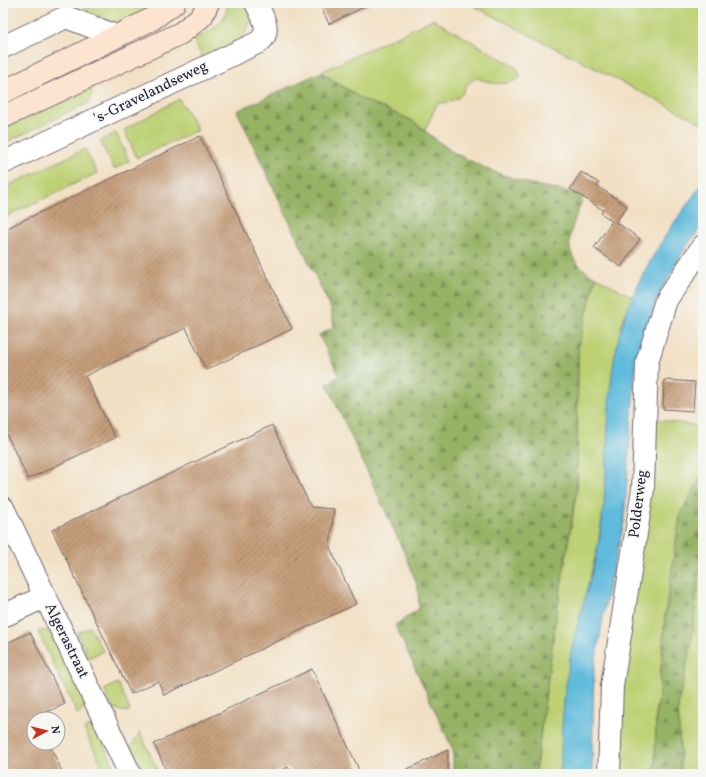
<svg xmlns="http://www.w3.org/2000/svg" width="706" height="777" viewBox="0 0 706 777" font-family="Vollkorn,serif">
	<defs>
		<pattern id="forest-firs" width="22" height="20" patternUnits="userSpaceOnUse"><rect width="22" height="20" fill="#96b265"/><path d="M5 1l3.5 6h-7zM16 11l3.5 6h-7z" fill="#7a9054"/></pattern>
		<pattern id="building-hatch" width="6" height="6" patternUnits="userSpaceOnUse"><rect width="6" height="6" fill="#c59d79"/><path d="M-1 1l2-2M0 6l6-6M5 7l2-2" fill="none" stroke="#a08064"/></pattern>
	</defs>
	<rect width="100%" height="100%" fill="#f6f6f2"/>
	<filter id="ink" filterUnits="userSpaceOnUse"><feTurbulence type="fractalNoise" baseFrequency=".025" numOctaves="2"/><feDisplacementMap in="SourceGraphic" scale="8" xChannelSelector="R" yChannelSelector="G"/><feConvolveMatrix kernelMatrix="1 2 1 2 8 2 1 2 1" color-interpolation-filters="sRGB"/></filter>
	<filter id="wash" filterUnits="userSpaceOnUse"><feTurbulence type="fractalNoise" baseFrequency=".012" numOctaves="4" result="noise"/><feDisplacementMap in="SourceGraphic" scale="16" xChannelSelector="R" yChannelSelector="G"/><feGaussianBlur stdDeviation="0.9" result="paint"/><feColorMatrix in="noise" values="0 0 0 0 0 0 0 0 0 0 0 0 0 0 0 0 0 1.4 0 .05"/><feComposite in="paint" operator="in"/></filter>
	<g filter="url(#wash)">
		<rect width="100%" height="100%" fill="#f2e0c4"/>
		<g fill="#bdd073" stroke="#707957">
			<polygon points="97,3 147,3 151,12 120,25 82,10"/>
			<path d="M227 3H246C260 39 229 46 203 58L193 40C209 31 228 24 227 3Z"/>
			<polygon points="468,3 703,3 703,124"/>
			<path d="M433 19 517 68 521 77C503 88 494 83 476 78L466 85C462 100 452 101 437 104L425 130 411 120 362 99 321 72Z"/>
			<polygon points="93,84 90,102 3,144 3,129"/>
			<polygon points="179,99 198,130 137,158 124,130"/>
			<polygon points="116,133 129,161 114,169 100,141"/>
			<polygon points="85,149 97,173 3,218 3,188"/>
			<polygon points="596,277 633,297 623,320 615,357 604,506 597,550 571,653 564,703 561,774 535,774 556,617 577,489 578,348"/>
			<polygon points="653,419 703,427 703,473 700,476 665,615 658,707 656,707 655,774 611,774"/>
			<polygon points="703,561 703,774 681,774 678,705 691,645 699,573"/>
			<polygon points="90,627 103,651 89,658 77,633"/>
			<polygon points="44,630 52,633 85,702 83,710 77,714 38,632"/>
			<polygon points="118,683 130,710 127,712 113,709 104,690"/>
			<polygon points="89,726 96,729 118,774 106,774 84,729"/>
			<polygon points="140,732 157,769 144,774 131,746"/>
		</g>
		<g fill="url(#forest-firs)" stroke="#5c6a50">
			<path d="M321 72 362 99 411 120 451 151 489 170 530 184 584 195C572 230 554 255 596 277L578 348 577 489 556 617 535 774H453V750L395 625 419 609 418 588 409 563 327 384 339 376 319 335 334 327 331 309 237 111Z"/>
			<polygon points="703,473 703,561 699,573 691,645 678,705 681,774 655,774 656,707 658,707 665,615 680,515"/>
		</g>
		<path fill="#5ebadc" stroke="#406e8c" d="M703 183V224L684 250 658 296 643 340 635 373 624 523 609 584 594 669 592 774H561C560 734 564 692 571 653 577 619 590 585 597 551 607 503 606 454 609 405 611 377 615 346 624 319 640 270 672 224 703 183Z"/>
		<g id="blocks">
			<g fill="url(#building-hatch)">
				<polygon points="319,3 372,3 329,24"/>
				<polygon points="200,136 292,329 206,370 186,328 85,376 115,438 28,479 3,427 3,230"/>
				<polygon points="581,172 599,183 597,186 627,206 616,222 640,239 621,267 594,248 612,221 601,213 603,210 570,189"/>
				<polygon points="664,380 695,382 693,411 663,409"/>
				<polygon points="272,425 311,507 334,509 330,548 356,604 164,695 158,681 131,694 52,530"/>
				<polygon points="30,632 65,704 37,717 37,719 34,719 34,743 49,743 63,774 3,774 3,645"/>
				<polygon points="312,669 361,774 292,774 288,767 273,774 168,774 154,744"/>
				<polygon points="448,750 448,774 397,774"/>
			</g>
		</g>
	</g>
	<g filter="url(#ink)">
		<use href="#blocks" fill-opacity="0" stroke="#6b646b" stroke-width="1"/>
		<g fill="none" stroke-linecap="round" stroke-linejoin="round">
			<g stroke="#6b646b" stroke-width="24">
				<g id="street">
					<polyline points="3,47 66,17 116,36"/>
					<path d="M3 163 259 42C273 31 262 16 256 3"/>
					<polyline points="3,508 130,774"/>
					<polyline points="3,616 44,597"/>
					<polyline points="609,774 612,686 643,489 647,362 666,300 703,246"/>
				</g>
			</g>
			<g stroke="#6b646b" stroke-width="24">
				<g id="secondary">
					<polyline points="3,92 152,19 174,3"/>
					<polyline points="3,117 181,33 202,16 208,3"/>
				</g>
			</g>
			<use href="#street" stroke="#fff" stroke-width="22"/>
			<use href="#secondary" stroke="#fde4d1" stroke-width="22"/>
		</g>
	</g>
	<g text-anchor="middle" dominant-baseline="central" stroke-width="4" stroke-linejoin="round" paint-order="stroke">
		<g font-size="15" fill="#22223b" stroke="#f6f6f2">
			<text transform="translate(151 93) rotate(-26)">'s-Gravelandseweg</text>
			<text transform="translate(639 504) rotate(-83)">Polderweg</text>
			<text transform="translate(66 641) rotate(64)">Algerastraat</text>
		</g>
	</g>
	<rect width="706" height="777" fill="none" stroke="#f6f6f2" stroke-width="16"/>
	<g transform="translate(46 731) rotate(83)"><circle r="19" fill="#f6f6f2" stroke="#a1a1a9"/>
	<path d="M0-3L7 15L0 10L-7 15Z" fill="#c8321e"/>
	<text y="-6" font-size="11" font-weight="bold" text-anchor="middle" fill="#22223b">N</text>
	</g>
</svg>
